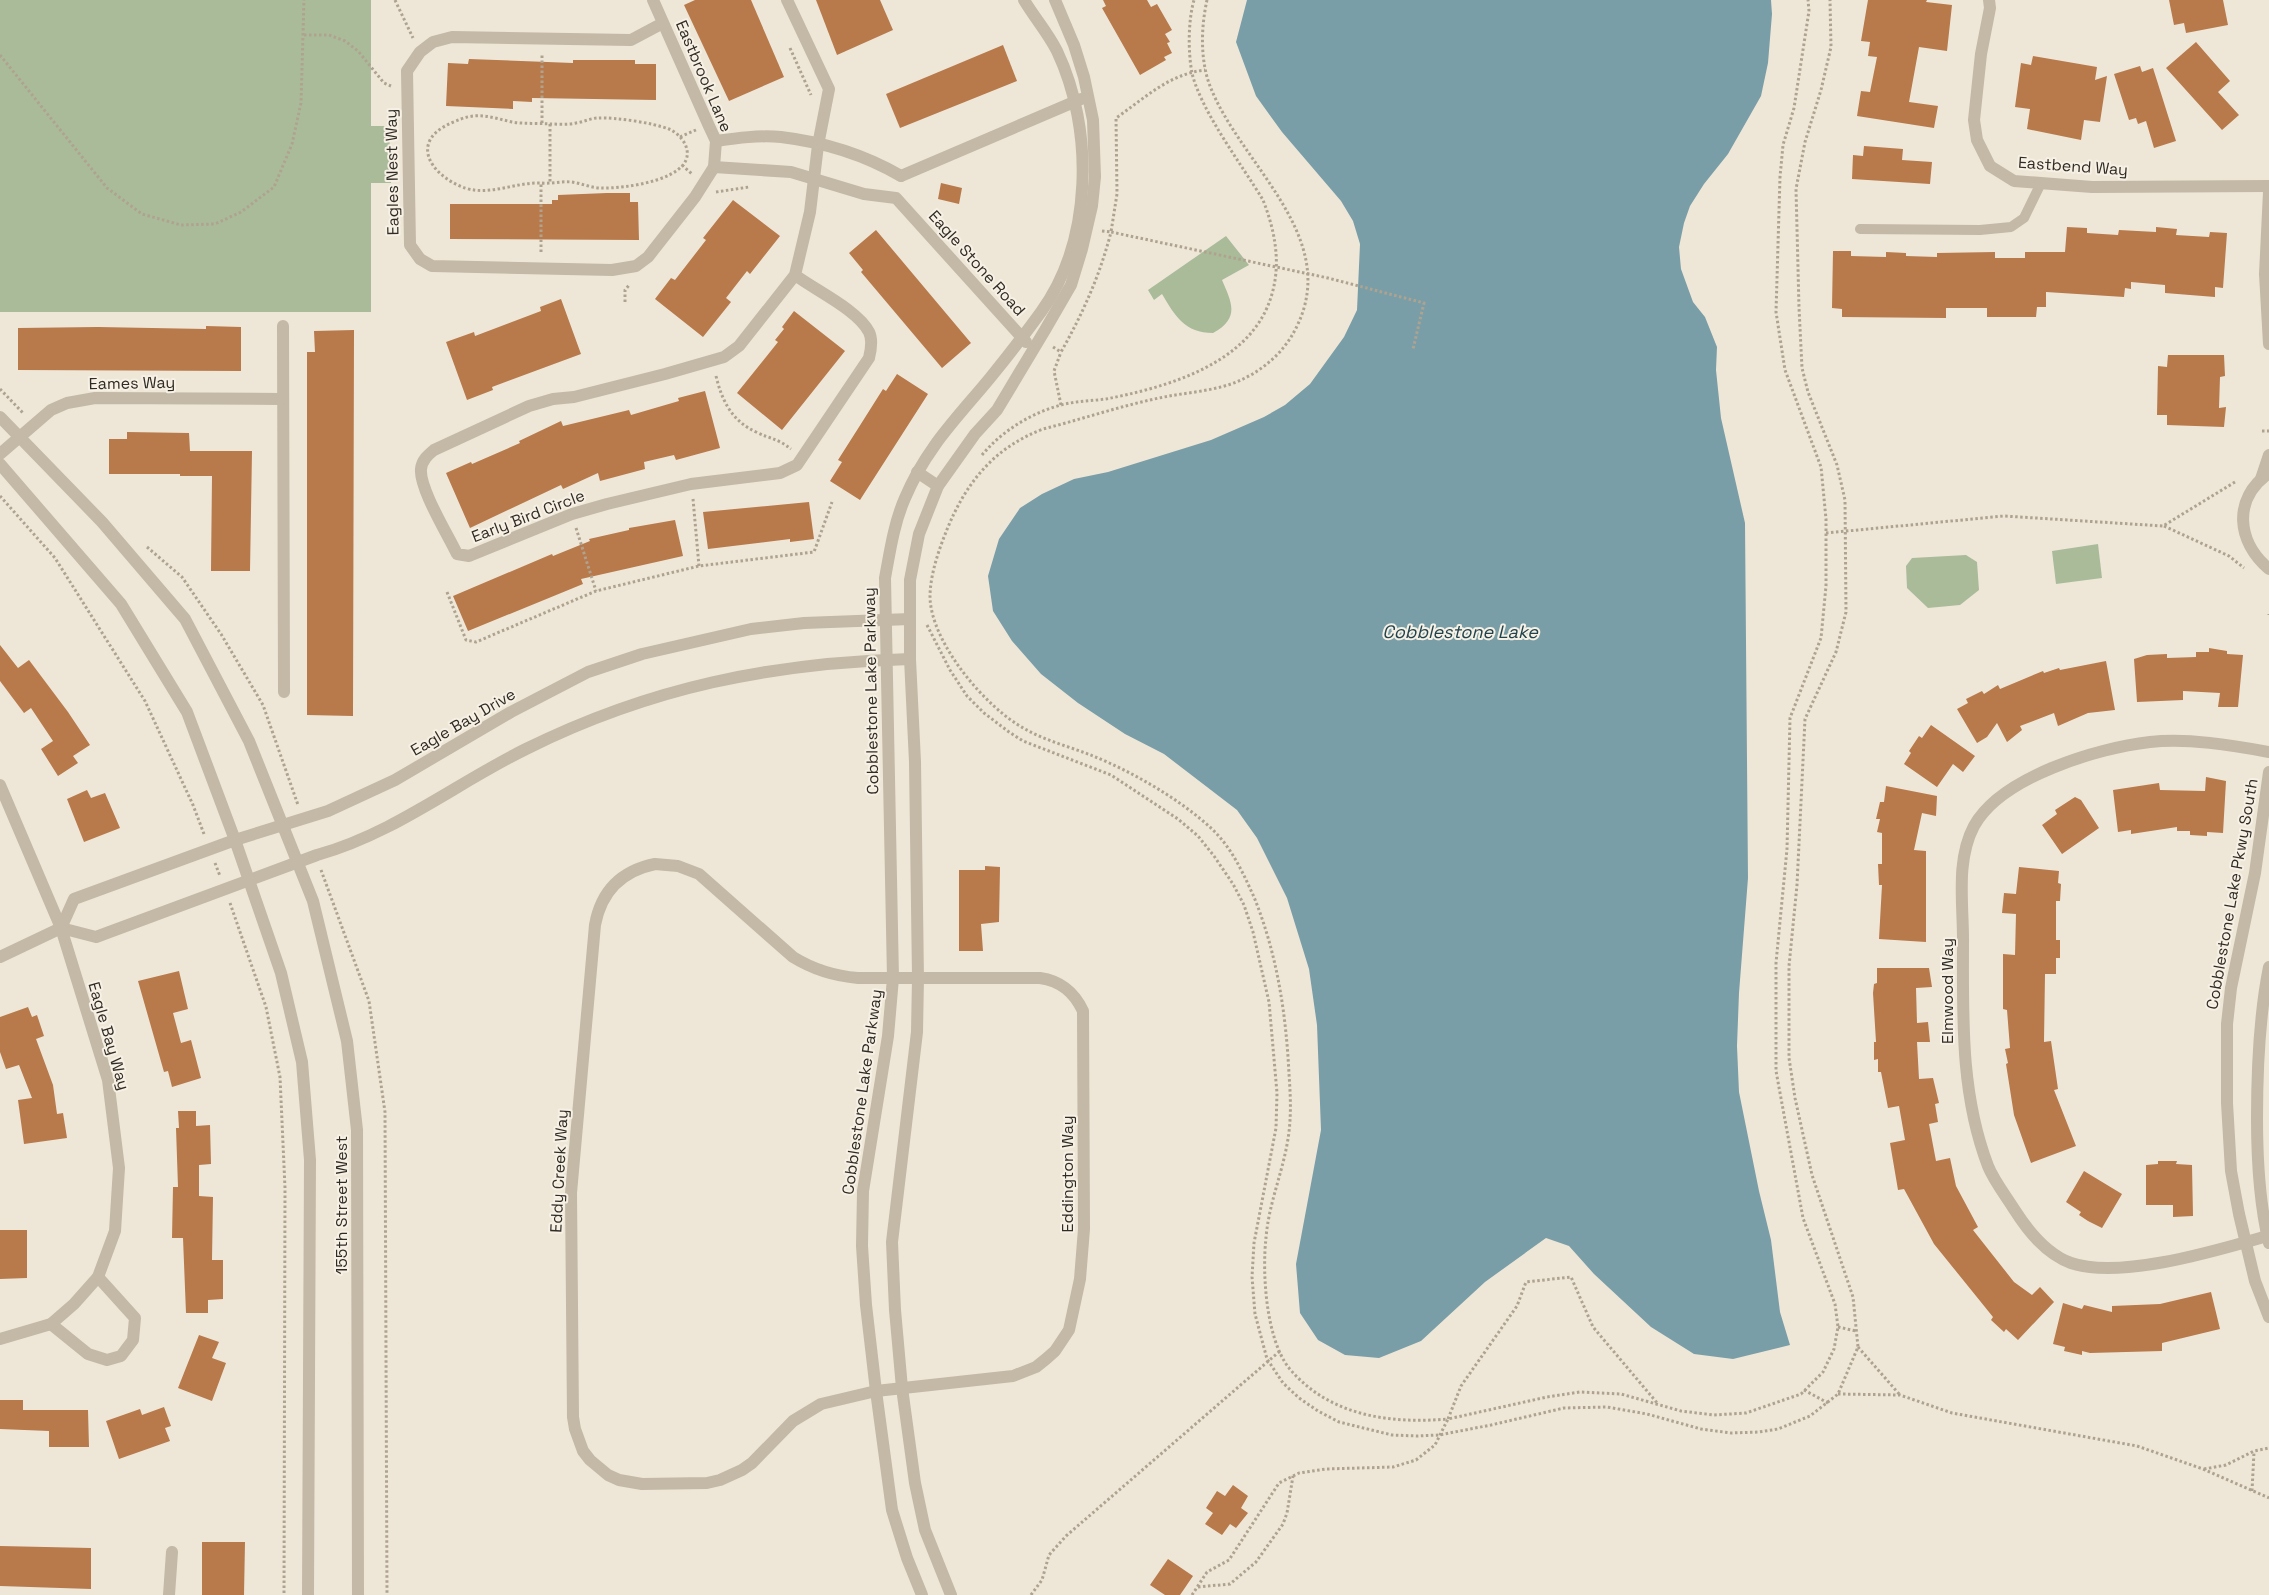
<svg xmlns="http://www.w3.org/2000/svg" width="2269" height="1595" viewBox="0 0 2269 1595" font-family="'Space Grotesk',sans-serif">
	<rect width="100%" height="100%" fill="#eee7d8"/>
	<g fill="#aabb9a">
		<polygon points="0,0 371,0 371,126 389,126 391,183 371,183 371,312 0,312"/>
		<path d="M1226 236 1249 265 1222 280C1232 303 1240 318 1213 333 1185 333 1175 316 1162 294L1154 300 1148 290Z"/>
		<polygon points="2098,544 2102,578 2056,584 2052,551"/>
		<polygon points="1966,555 1977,562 1979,590 1960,605 1928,608 1907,588 1906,566 1912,558"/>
	</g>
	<polygon fill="#7a9ea7" points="1247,0 1771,0 1772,14 1768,63 1761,96 1728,154 1704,184 1690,206 1684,223 1679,247 1681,269 1693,302 1705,317 1717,347 1716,370 1721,418 1745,523 1748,878 1739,993 1737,1046 1739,1092 1759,1191 1771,1240 1780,1312 1790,1345 1733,1359 1694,1354 1651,1327 1594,1274 1569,1246 1546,1238 1485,1282 1421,1341 1379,1358 1345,1355 1318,1340 1300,1313 1296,1264 1321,1130 1317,1025 1309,969 1287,898 1257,838 1237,810 1164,754 1125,734 1078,703 1041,674 1012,641 993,611 988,576 999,539 1020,508 1042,494 1074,479 1108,472 1211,440 1264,417 1285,405 1310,384 1344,337 1357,310 1360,244 1353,221 1341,201 1282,132 1256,96 1236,42"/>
	<g fill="#b8794b">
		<polygon points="695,0 751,0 784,77 729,101 684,5"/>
		<polygon points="816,0 880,0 893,30 837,55"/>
		<polygon points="1103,0 1147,0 1151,7 1157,4 1172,30 1165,34 1170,42 1167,43 1172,53 1164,57 1166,60 1140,75 1102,8 1106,6"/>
		<polygon points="1868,0 1927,0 1926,2 1952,5 1947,51 1919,47 1909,102 1938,106 1934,128 1857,116 1861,91 1870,92 1877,57 1868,56 1870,42 1861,41"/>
		<polygon points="2169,0 2223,0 2228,25 2186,33 2184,23 2174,25"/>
		<polygon points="2196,42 2230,81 2218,92 2239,115 2222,130 2166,68"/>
		<polygon points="1003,45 1017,81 900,128 886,94"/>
		<polygon points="2033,56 2097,67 2095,80 2107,76 2100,122 2084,120 2081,140 2027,129 2030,109 2015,107 2021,63 2031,65"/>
		<polygon points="469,59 573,63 573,60 635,60 635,64 656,64 656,100 532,98 532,102 513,101 513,109 446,106 448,63 468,64"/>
		<polygon points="2140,66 2142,72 2153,68 2176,141 2154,148 2146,121 2138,124 2136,118 2129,120 2114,74"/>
		<polygon points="1864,146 1903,149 1902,160 1932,162 1930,184 1852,179 1853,155 1863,156"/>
		<polygon points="941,183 962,188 959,204 938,199"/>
		<polygon points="607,193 630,193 630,202 638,202 639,240 450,239 450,204 552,204 552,200 558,200 558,195"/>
		<polygon points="733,200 780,236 750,274 747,271 726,298 731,302 703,337 655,299 671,278 675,280 706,240 703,238"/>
		<polygon points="2067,227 2087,228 2087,233 2118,235 2119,230 2156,232 2156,227 2177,229 2176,235 2209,237 2210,232 2227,233 2223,288 2215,287 2215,297 2165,293 2165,285 2131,282 2131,289 2125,288 2124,297 2046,292 2046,307 2037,307 2036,317 1987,317 1987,308 1946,308 1946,318 1842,317 1842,309 1832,308 1833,251 1851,251 1851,256 1886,257 1886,252 1906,253 1906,256 1937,257 1937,253 1995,252 1995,258 2025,258 2025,252 2065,252"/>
		<polygon points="876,230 971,343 942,368 861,272 863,270 849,253"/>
		<polygon points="561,299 581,354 492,387 493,390 467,400 446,342 474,332 475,336 541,311 540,307"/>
		<polygon points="794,311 845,351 782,430 737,393 778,342 775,340 784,329 782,327"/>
		<polygon points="206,326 241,327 241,371 18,370 18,328 98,327 206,329"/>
		<polygon points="354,330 353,716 307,715 307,352 315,352 314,331"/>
		<polygon points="2168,355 2224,355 2225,376 2220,377 2219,408 2226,407 2224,427 2167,425 2167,415 2157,415 2158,366 2167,367"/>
		<polygon points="897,374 928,394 860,500 830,481 842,462 838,460 859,427 883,389 886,391"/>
		<polygon points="705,391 720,448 676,460 674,455 644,462 645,469 600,481 598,473 563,489 561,485 470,528 446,473 471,462 472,464 520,443 519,441 561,421 563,426 629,410 631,415 679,401 678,398"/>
		<polygon points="127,432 189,433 190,451 252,451 250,571 211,571 212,476 180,476 180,474 109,474 109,439 127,439"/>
		<polygon points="809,502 814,539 790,542 790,539 708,549 703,512"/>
		<polygon points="675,520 683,556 581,579 583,584 468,631 453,596 552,554 553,556 590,541 589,539 629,530 629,528"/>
		<polygon points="0,645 18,668 29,660 68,712 90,745 73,756 78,763 58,776 41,749 53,741 31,708 24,713 0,681"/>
		<polygon points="2209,648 2227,651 2227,654 2243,655 2238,707 2218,707 2220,693 2183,691 2183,700 2137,702 2134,659 2147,655 2167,654 2167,658 2196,657 2196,652 2209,652"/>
		<polygon points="2106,661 2115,710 2088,713 2058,726 2054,713 2020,726 2022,730 2007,742 1997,723 1987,737 1977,743 1957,709 1968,703 1966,699 1982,691 1984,694 1998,685 2000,689 2043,671 2044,673 2059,668 2060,670"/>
		<polygon points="1931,725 1975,756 1963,772 1953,764 1937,787 1904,764 1911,753 1909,751 1919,736 1922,738"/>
		<polygon points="2206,777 2226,781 2223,833 2207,832 2207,836 2190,835 2190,831 2177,831 2177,827 2131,834 2131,830 2118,832 2113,790 2159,783 2160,790 2205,791"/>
		<polygon points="1886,786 1937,796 1936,816 1922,813 1914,850 1926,851 1926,942 1879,939 1882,885 1879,885 1878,864 1882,864 1882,833 1877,832 1880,819 1876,819 1880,802 1884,802"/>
		<polygon points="87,790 91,798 105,793 120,828 84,842 67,799"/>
		<polygon points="2075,797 2081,800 2099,828 2062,854 2042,825 2057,814 2055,810"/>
		<polygon points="985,866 1000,867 999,922 981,924 983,951 959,951 959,870 985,870"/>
		<polygon points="2019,867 2059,871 2058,883 2061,884 2060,901 2056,901 2056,940 2060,940 2060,958 2056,958 2056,974 2045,974 2044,1042 2051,1041 2058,1089 2054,1090 2076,1146 2031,1163 2014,1115 2006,1064 2008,1063 2005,1049 2010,1048 2007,1010 2003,1009 2003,954 2015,955 2016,914 2002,913 2004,893 2016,894"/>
		<polygon points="1877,968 1929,968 1932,987 1916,988 1917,1023 1928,1022 1930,1042 1917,1042 1919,1079 1933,1078 1939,1103 1935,1104 1938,1122 1929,1124 1936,1161 1950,1158 1956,1186 1978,1227 1973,1230 2014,1282 2032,1295 2040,1287 2054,1302 2018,1340 2006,1329 2004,1332 1991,1320 1993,1317 1934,1244 1904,1189 1898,1190 1890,1143 1905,1140 1899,1106 1888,1108 1881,1072 1878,1072 1878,1059 1874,1060 1874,1042 1876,1042 1873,993 1874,984 1877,983"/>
		<polygon points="179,971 188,1009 173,1013 181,1043 191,1040 201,1078 172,1087 168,1071 164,1072 138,981"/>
		<polygon points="28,1007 32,1017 37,1015 44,1036 36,1039 53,1085 57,1114 63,1113 67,1138 24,1144 18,1100 32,1098 19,1065 6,1069 0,1052 0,1017"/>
		<polygon points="178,1111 196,1111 196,1126 210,1125 211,1164 199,1165 199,1196 213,1197 212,1260 223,1260 223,1299 208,1300 208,1313 186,1313 183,1238 172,1238 173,1187 178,1187 176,1128 179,1128"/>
		<polygon points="2158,1161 2177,1161 2176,1164 2192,1165 2193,1216 2173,1217 2173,1205 2146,1205 2146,1165 2158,1164"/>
		<polygon points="2084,1171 2122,1194 2102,1228 2088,1221 2079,1215 2081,1212 2066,1202"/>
		<polygon points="0,1230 27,1230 27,1278 0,1279"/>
		<polygon points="2211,1292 2220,1329 2162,1343 2162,1351 2090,1353 2082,1351 2082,1355 2064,1351 2065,1347 2053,1344 2063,1303 2082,1309 2084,1305 2112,1312 2112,1306 2160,1304"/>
		<polygon points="199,1335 219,1342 212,1358 226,1363 212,1401 178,1388"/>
		<polygon points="0,1400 23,1400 23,1410 88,1410 89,1447 49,1447 49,1431 0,1429"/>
		<polygon points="164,1407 171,1426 165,1428 170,1441 119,1459 106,1421 140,1409 142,1415"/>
		<polygon points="1233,1485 1248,1496 1241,1508 1248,1513 1236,1528 1230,1524 1222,1535 1205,1524 1213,1513 1206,1508 1217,1491 1225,1496"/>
		<polygon points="202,1542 245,1542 244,1595 202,1595"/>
		<polygon points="0,1546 91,1548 91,1589 0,1586"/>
		<polygon points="1168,1559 1193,1576 1180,1595 1165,1595 1150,1585"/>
	</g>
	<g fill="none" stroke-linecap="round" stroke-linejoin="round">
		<g stroke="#afa390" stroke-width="3" stroke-dasharray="2.5 2.5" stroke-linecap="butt">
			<polyline points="395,0 413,38"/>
			<path d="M1207 0C1201 27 1200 60 1210 86 1240 164 1341 236 1297 326 1286 350 1265 369 1241 380 1217 391 1189 392 1164 397 1123 405 1083 419 1043 429 993 448 965 484 946 532 938 552 930 576 930 597 931 643 986 708 1025 729 1046 741 1071 747 1093 756 1133 772 1181 800 1212 829 1232 848 1243 873 1254 897 1277 954 1286 1013 1289 1074 1290 1089 1291 1105 1290 1120 1288 1162 1269 1198 1266 1238 1262 1273 1266 1339 1289 1368 1329 1416 1389 1424 1448 1419L1461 1386 1517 1306 1526 1282 1571 1277 1593 1327 1658 1404"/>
			<polyline points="304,35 329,35 345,41 358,51 384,83 391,86"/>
			<polyline points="790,48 811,95"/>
			<polyline points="0,55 107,188 142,214 181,225 215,224 241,212 274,187 292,144 301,103 304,0"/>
			<polyline points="542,123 542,53"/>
			<polyline points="550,124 550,184"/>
			<polyline points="680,137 696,130"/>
			<polyline points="682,165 692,174"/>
			<polyline points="716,192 749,187"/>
			<path d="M1102 231 1111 232 1117 194 1116 118C1145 98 1169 74 1205 70"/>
			<path d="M541 252V183C551 184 561 181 571 182 581 183 591 188 601 188 621 189 702 180 685 144 682 138 676 132 669 129 653 123 615 117 598 118 591 118 584 122 576 123 568 125 558 124 550 124 538 123 524 124 512 122 494 118 479 112 461 119 450 123 436 129 430 140 418 164 454 188 474 190 496 193 519 182 541 183"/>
			<polyline points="625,302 625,290 630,284"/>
			<path d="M1053 347 1061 352C1083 313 1100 275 1111 232L1328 278 1424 303 1413 349"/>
			<path d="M716 376C722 401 732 421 756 432 770 439 777 438 791 449"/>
			<polyline points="0,389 24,414"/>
			<polyline points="1061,405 1054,371 1061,352"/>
			<polyline points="2262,431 2269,431"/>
			<path d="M982 455C1002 431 1031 413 1061 405 1076 401 1091 401 1106 399 1163 388 1239 367 1266 310 1283 273 1277 236 1263 200 1242 165 1201 111 1192 73 1188 52 1188 21 1194 0"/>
			<polyline points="0,496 55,558 145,701 193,805 204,834"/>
			<polyline points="693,499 699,566"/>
			<polyline points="2164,526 2229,556 2244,568"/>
			<polyline points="576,528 596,591"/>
			<polyline points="1826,533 2004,516 2163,526 2235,482"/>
			<polyline points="147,547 182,577 221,634 263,705 298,805"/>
			<polyline points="447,592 466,640 476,642 596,591 699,566 814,552 832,502"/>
			<polyline points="2269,615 2269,614"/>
			<polyline points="927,625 950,670 967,696 984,713 1009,732 1023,741 1111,775 1178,819 1198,836 1214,856 1233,884 1244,905 1253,932 1269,1002 1277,1093 1276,1128 1254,1243 1252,1277 1255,1314 1267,1359 1283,1383 1299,1398 1318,1411 1339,1422 1392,1435 1417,1436 1439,1435 1491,1425 1564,1408 1607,1407 1647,1414 1701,1429 1731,1433 1759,1432 1778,1429 1810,1416 1838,1394 1858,1347 1853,1297 1812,1175 1795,1098 1789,1058 1789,966 1797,885 1805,719 1836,652 1846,612 1845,500 1837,465 1808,392 1802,368 1799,308 1796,189 1805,142 1821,90 1831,47 1830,0"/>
			<polyline points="215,863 220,876"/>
			<polyline points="321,870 369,1001 385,1112 387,1595"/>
			<polyline points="230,903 266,1007 280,1077 285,1188 284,1595"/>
			<polyline points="1838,1327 1856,1331"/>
			<polyline points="1858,1347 1900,1395"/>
			<polyline points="1804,1390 1828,1403"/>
			<polyline points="1838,1394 1900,1395 1952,1413 2137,1446 2203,1469 2269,1498"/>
			<polyline points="2204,1469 2226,1465 2254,1451 2269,1448"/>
			<polyline points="2252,1491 2254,1452"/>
			<polyline points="1198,1587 1230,1584 1256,1562 1283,1524 1287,1513 1293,1476"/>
			<polyline points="1031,1595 1042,1580 1049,1555 1066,1536 1280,1351"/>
			<polyline points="1192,1595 1207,1572 1229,1560 1279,1483 1299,1473 1326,1469 1393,1467 1416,1460 1435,1445 1448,1419 1547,1397 1580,1392 1621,1394 1681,1411 1714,1415 1746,1413 1801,1394 1823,1372 1834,1349 1838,1327 1835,1304 1803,1218 1776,1071 1776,963 1787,849 1790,718 1821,638 1826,586 1826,519 1821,467 1785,370 1776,312 1780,177 1783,145 1794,108 1809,11 1808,0"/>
		</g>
		<polyline stroke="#c4b9a6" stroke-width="10" points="1860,229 1980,230 2011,227 2024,218 2041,183"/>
		<g stroke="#c4b9a6" stroke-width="12">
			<polyline points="653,0 709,126 716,141 714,167 695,197 648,257 636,266 612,270 432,266 420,259 410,245 407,71 420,52 433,42 452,37 631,40 663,23"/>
			<path d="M787 0 829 89 818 145 810 212 795 275C815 290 858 310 869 332 873 340 871 350 869 358L797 465 780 473 691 484 607 504 572 514 469 556 457 554C448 535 419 488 421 469 422 460 428 455 434 450L529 406 553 399 574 397 665 374 724 357 739 346 795 275"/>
			<polyline points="1989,0 1990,8 1981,54 1974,120 1977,140 1990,166 2014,181 2092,187 2269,186"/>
			<path d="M716 141C737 138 759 135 781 137 823 142 865 155 901 176"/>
			<polyline points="714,167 791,172 864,194 896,198 1026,342"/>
			<polyline points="901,176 1081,99"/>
			<polyline points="2269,192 2265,274 2269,344"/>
			<polyline points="283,326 284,692"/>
			<polyline points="0,454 51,410 67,403 95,398 282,399"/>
			<polyline points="917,472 938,486"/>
			<path d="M2269 473C2232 499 2237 542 2269 569"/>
			<polyline points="2261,479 2269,455"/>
			<polyline points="2269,772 2255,873 2231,988 2227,1024 2227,1103 2231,1171 2239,1214 2255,1281 2269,1317"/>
			<polyline points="0,785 61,928 108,1080 119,1168 115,1231 98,1277 74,1304 51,1324 0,1339"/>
			<path d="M655 864 678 866 699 874 793 957C814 970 834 976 858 978H1040C1061 981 1074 992 1083 1011L1084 1229 1080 1279 1069 1330 1055 1351 1046 1359 1036 1367 1013 1376 876 1391 821 1404 793 1421 752 1463 742 1470 720 1480 707 1483 642 1484 619 1480 608 1475 590 1460 583 1451 575 1429 573 1417 571 1193 595 925C601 892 621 871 655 864Z"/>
			<path d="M61 928 96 937 317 855C393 834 455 784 526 749 651 687 771 663 910 659"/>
			<polyline points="0,957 61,928 74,899 235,840 328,811 395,780 511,712 588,672 642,654 751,629 804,623 910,619"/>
			<path d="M2269 967C2259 1017 2257 1067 2257 1118 2257 1160 2259 1202 2269 1243"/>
			<path d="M2267 1236C2218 1250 2120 1280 2071 1263 2046 1254 2028 1231 2014 1209 2006 1196 1994 1181 1988 1166 1960 1093 1963 1016 1963 939 1963 902 1956 860 1974 826 2001 777 2097 748 2150 742 2188 738 2231 745 2269 752"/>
			<polyline points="51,1324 88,1354 107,1360 121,1356 133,1340 135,1318 98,1277"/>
			<polyline points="169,1595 172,1552"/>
			<path d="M922 1595 907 1558 892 1510 876 1391 866 1305 862 1246 863 1191 888 1036 893 978 885 578C890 551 894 523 905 498 926 448 957 418 990 378 1008 356 1025 334 1041 312 1093 240 1094 129 1057 51 1048 33 1034 17 1024 0"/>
			<polyline points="951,1595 925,1530 915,1483 902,1388 895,1310 892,1242 917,1032 918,978 915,762 910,659 910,580 919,534 938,486 975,434 997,410 1045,330 1071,285 1082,249 1092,206 1095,177 1093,120 1084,77 1074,45 1055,0"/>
		</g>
		<g stroke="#c4b9a6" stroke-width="12">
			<polyline points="0,417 102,522 185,619 249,741 313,901 347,1041 357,1130 358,1595"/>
			<polyline points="0,464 121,604 187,712 235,840 281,973 302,1062 310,1160 308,1595"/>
		</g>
	</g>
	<g text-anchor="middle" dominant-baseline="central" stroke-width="4" stroke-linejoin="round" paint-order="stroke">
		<g font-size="16" fill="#312b26" stroke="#f6f1e4">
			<text transform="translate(704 76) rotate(67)">Eastbrook Lane</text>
			<text transform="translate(2073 166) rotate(4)">Eastbend Way</text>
			<text transform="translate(392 172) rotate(-91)">Eagles Nest Way</text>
			<text transform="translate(977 263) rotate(48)">Eagle Stone Road</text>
			<text transform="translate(132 383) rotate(-1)">Eames Way</text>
			<text transform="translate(528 516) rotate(-21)">Early Bird Circle</text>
			<text transform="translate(871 691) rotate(-91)">Cobblestone Lake Parkway</text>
			<text transform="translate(463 722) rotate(-30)">Eagle Bay Drive</text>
			<text transform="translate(2232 894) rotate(-80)">Cobblestone Lake Pkwy South</text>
			<text transform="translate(1947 991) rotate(-90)">Elmwood Way</text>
			<text transform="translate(109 1036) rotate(74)">Eagle Bay Way</text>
			<text transform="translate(862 1092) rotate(-82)">Cobblestone Lake Parkway</text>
			<text transform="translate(559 1171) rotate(-87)">Eddy Creek Way</text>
			<text transform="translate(1067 1174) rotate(-90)">Eddington Way</text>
			<text transform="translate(341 1205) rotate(-90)">155th Street West</text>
		</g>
		<g font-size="18" font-style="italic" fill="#20434e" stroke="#f6f1e4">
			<text x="1460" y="631">Cobblestone Lake</text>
		</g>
	</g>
</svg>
